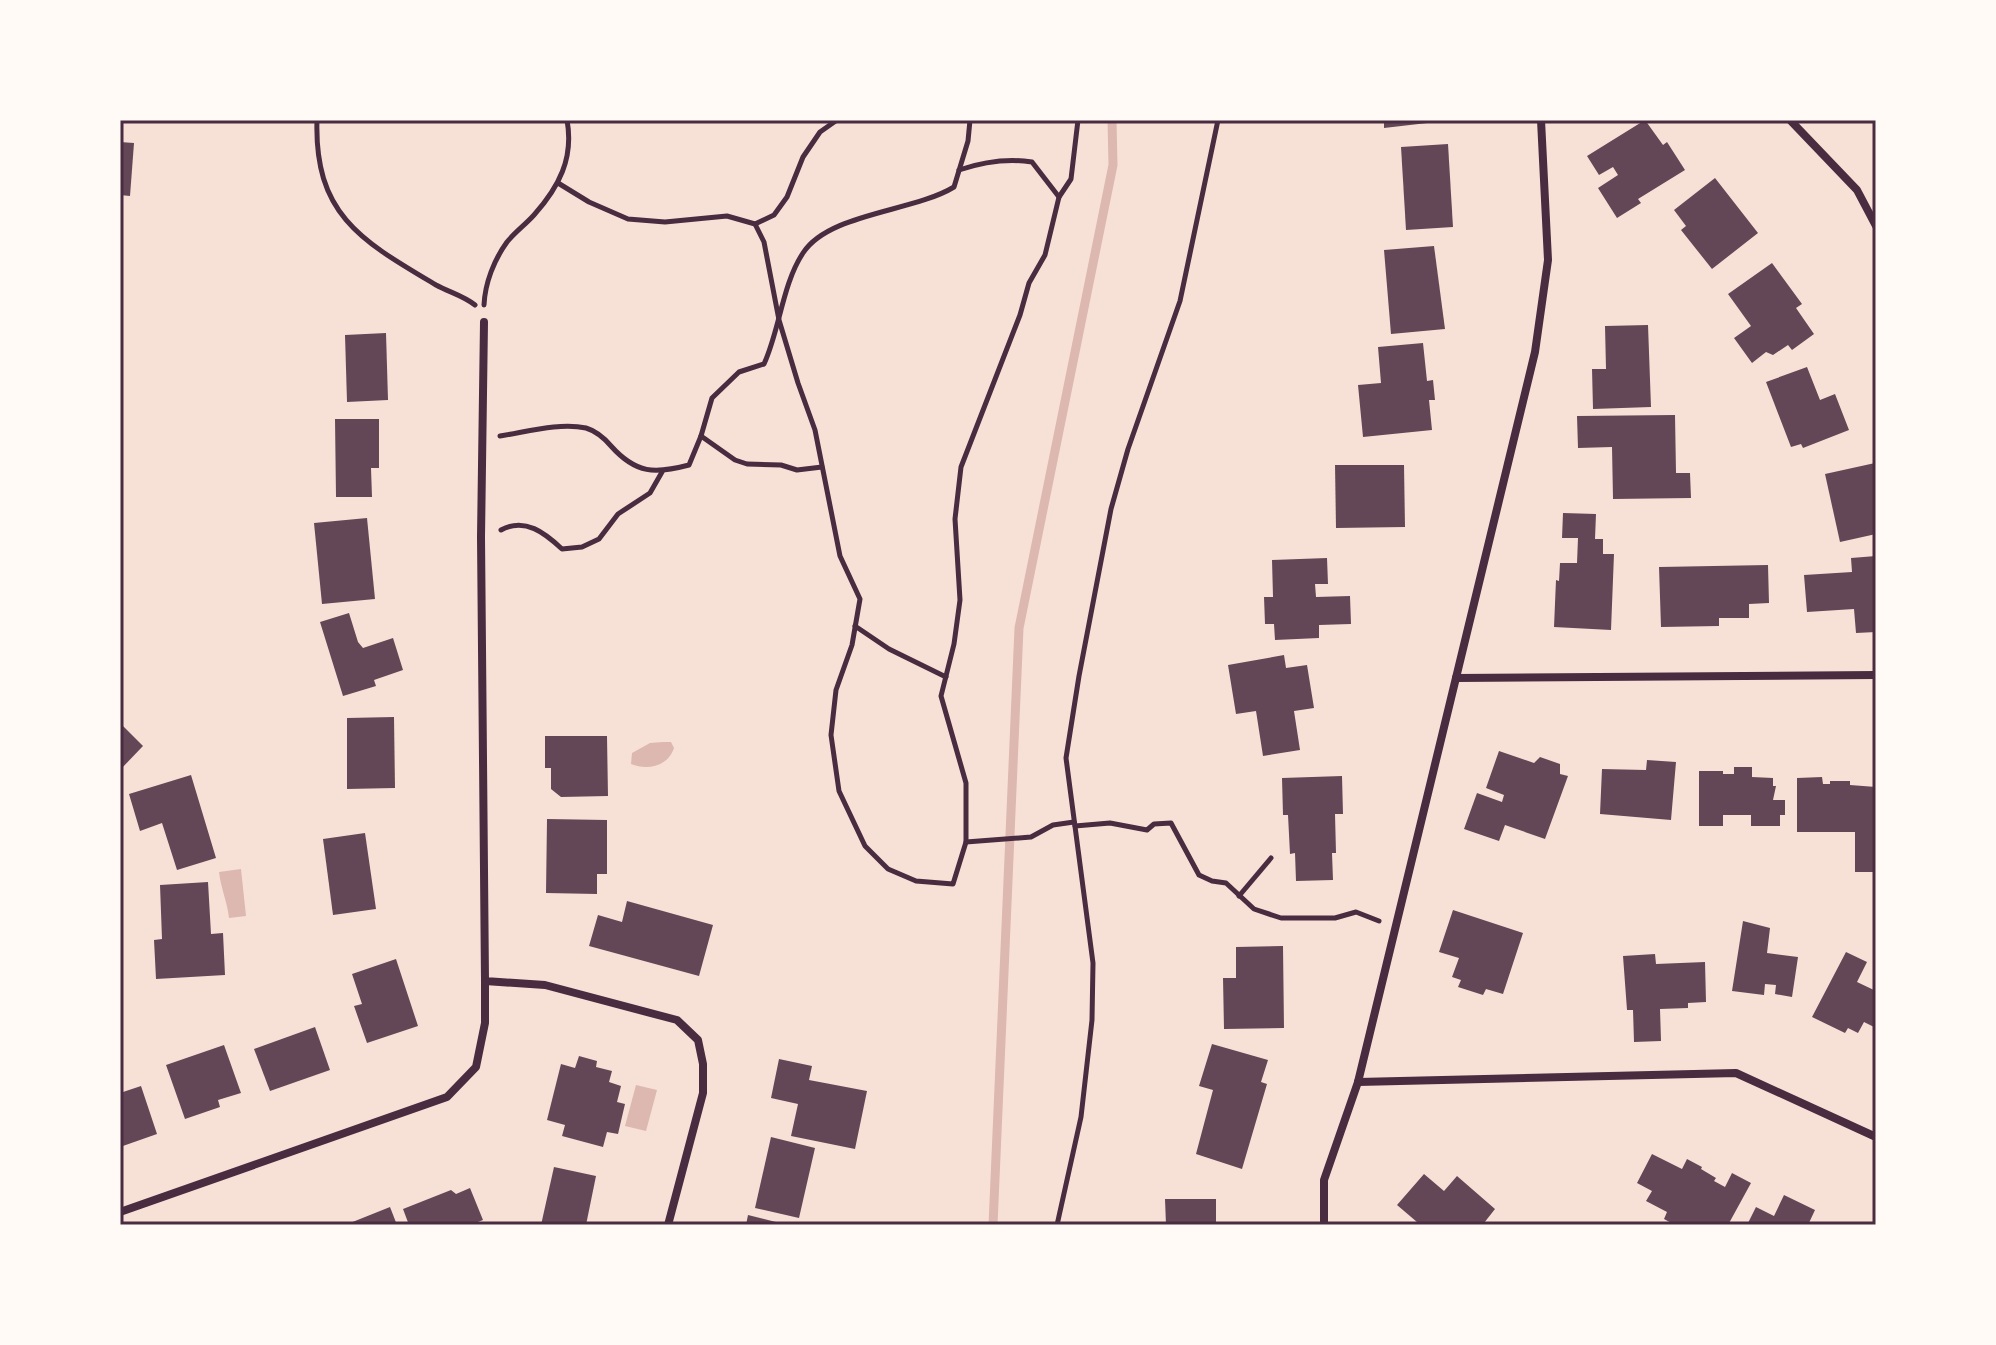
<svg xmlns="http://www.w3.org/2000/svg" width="1996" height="1345" viewBox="0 0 1996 1345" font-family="'Titillium Web',sans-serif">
	<rect width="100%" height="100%" fill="#f7e1d7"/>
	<g fill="#dcb8b0">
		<path d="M663 742H671L674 748C668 766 648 771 631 764L632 753 650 743Z"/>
		<path d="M241 869 246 916 229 918C227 901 221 889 219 872Z"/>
		<polygon points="636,1085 657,1090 646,1131 625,1126"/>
	</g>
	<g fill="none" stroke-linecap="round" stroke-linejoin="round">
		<polyline stroke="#dcb8b0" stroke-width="9" points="993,1225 1019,628 1113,165 1112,120"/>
	</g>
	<g fill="#644757">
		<polygon points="1384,120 1436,120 1436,122 1384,128"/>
		<polygon points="1645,120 1663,145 1667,142 1685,170 1638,199 1641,203 1617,218 1598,188 1618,175 1613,167 1599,175 1587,156"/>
		<polygon points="120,142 134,143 130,196 120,195"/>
		<polygon points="1448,144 1453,227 1406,230 1401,147"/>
		<polygon points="1715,178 1758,233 1712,269 1681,230 1686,226 1674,210"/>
		<polygon points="1434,246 1445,329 1391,334 1384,250"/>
		<polygon points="1772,263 1802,304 1796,308 1814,334 1792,350 1788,345 1773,355 1766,352 1752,363 1734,338 1751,326 1728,294"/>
		<polygon points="1648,325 1651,407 1593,409 1592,369 1606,369 1605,326"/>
		<polygon points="386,333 388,400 347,402 345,335"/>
		<polygon points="1423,343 1427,381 1433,380 1435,400 1429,400 1432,430 1363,437 1358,385 1381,383 1378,347"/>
		<polygon points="1807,367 1820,400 1835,394 1849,430 1803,448 1801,444 1791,447 1766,382"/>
		<polygon points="1675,415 1676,473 1690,473 1691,498 1613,499 1612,447 1578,448 1577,416"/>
		<polygon points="335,419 379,419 379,468 371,468 372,497 336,497"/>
		<polygon points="1875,463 1876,534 1840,542 1825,474"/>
		<polygon points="1335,465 1404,465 1405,527 1336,528"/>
		<polygon points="1563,513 1596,514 1595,539 1603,539 1603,554 1614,554 1611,630 1554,627 1556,580 1559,581 1560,563 1577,563 1578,538 1562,538"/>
		<polygon points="367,518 375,599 322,604 314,523"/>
		<polygon points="1876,556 1876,632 1856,633 1854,609 1807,612 1804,575 1852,572 1851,558"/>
		<polygon points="1327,558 1328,584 1315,584 1316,597 1350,596 1351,624 1319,625 1319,638 1275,640 1274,624 1265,624 1264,597 1273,597 1272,560"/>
		<polygon points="1768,565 1769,603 1749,604 1749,618 1719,618 1719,626 1661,627 1659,567"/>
		<polygon points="349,613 358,642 363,648 393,638 403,670 374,680 376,686 343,696 320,622"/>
		<polygon points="1284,655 1286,668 1307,665 1314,708 1294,711 1300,750 1263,756 1256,711 1236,714 1228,665"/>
		<polygon points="394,717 395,788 347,789 347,718"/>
		<polygon points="120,723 143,746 120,770"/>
		<polygon points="545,736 607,736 608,796 561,797 551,789 551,768 545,768"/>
		<polygon points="1499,751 1534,763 1540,757 1560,764 1560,774 1568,776 1545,839 1505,825 1499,841 1464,829 1477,793 1502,802 1504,795 1486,788"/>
		<polygon points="1647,760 1676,762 1671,820 1600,814 1602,769 1646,770"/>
		<polygon points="1734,767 1752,767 1752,777 1773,778 1773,786 1776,786 1773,800 1785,800 1785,815 1780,815 1780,826 1751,826 1751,815 1723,815 1723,826 1699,826 1699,771 1723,771 1723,774 1734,774"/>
		<polygon points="191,775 216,858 177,870 162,823 140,831 129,794"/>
		<polygon points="1342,776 1343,814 1335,814 1336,853 1332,853 1333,880 1296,881 1295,853 1290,854 1288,815 1283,815 1282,778"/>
		<polygon points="1822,777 1823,784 1830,784 1830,781 1850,781 1850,785 1876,787 1876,872 1855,872 1855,832 1797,832 1797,778"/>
		<polygon points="547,819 607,820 607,874 597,874 597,894 546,893"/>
		<polygon points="365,833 376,909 333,915 323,839"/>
		<polygon points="208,882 211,934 223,933 225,975 156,979 154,940 162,939 160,885"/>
		<polygon points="627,901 713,925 699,976 589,946 598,915 622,922"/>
		<polygon points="1453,910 1523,933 1503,994 1486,989 1483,995 1458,987 1461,980 1452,977 1459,958 1439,952"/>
		<polygon points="1743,921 1770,928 1767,953 1798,957 1792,997 1775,994 1776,985 1765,984 1764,995 1732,991"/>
		<polygon points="1283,946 1284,1028 1224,1029 1223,978 1236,978 1236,947"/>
		<polygon points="1846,952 1867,962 1857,982 1876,991 1876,1028 1864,1022 1858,1033 1848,1028 1845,1033 1812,1017"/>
		<polygon points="1655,954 1656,964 1705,962 1706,1002 1688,1003 1688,1008 1660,1009 1661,1041 1634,1042 1633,1010 1627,1010 1623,956"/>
		<polygon points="396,959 418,1026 367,1043 354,1006 362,1004 352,974"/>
		<polygon points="315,1027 330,1070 270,1091 254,1049"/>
		<polygon points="1212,1044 1268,1060 1261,1082 1267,1084 1242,1169 1196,1154 1213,1090 1199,1086"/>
		<polygon points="224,1045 241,1093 218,1100 220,1107 185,1119 166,1065"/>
		<polygon points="579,1056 597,1061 596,1067 612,1071 609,1082 621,1086 617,1102 625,1104 618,1134 607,1132 603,1147 562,1136 565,1125 547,1120 561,1064 575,1068"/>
		<polygon points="779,1059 812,1066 809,1080 867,1091 855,1149 791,1136 798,1104 771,1098"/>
		<polygon points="141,1086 157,1134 120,1147 120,1093"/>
		<polygon points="771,1137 815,1148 799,1218 755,1208"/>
		<polygon points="1652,1154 1682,1169 1687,1159 1702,1167 1701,1169 1716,1178 1714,1181 1725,1187 1732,1173 1751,1183 1728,1225 1675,1225 1664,1219 1667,1212 1646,1201 1652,1191 1637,1183"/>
		<polygon points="554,1167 596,1176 586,1225 541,1225"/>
		<polygon points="1424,1174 1444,1191 1457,1176 1495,1209 1484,1223 1486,1225 1414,1225 1417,1222 1397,1205"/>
		<polygon points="470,1188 483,1220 470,1225 409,1225 403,1209 451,1190 456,1194"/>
		<polygon points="1784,1195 1815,1210 1808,1225 1747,1225 1756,1207 1774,1216"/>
		<polygon points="1165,1199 1216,1199 1216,1225 1166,1225"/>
		<polygon points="390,1207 397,1225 345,1225"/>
		<polygon points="748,1215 784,1224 784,1225 746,1225"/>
	</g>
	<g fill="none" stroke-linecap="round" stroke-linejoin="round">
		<g stroke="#4a2c40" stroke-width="5">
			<path d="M317 120C314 215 362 241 436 285 449 292 464 296 475 305"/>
			<path d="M558 183 589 202 628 219 665 222 727 216 755 224 764 242 779 320 798 383 815 430 840 556 860 599 852 645 836 690 831 735 839 791 865 846 888 869 916 881 953 884 966 842V783L941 696 954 644 960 600 955 519 961 467 1020 315 1029 283 1045 255 1059 197 1032 162C1006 158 983 162 959 170"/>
			<polyline points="1059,197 1071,179 1078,120"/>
			<polyline points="755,224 774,215 787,197 803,157 820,132 837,120"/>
			<path d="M484 305C485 283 494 260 507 242 515 232 525 225 534 215 559 187 574 158 567 120"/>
			<path d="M500 436C526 432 560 422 586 428 596 431 605 439 611 446 636 474 655 474 689 465L701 436 712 398 739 372 764 364C780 329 782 285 803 253 829 213 913 212 954 187L968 141 970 120"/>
			<polyline points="701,436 735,460 747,464 781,465 797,470 822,467"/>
			<path d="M501 530C525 517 545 533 562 549L582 547 599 539 618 514 650 493 662 472"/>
			<polyline points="855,626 889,649 946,677"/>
			<polyline points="1075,826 1110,823 1147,830 1154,824 1171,823 1199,875 1212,881 1226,883 1254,909 1281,918 1335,918 1356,912 1379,921"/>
			<polyline points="966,842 1031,837 1053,825 1074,822"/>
			<polyline points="1239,896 1271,858"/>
			<polyline points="1057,1225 1081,1117 1092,1020 1093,963 1066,758 1079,676 1111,509 1128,449 1180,301 1218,120"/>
		</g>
		<g stroke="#4a2c40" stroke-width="8">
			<polyline points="1790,120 1857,190 1876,226"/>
			<polyline points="484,322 481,537 485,981 545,985 677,1020 698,1040 703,1064 703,1093 668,1225"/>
			<polyline points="1456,678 1876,675"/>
			<polyline points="1358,1082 1736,1073 1876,1137"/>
			<polyline points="120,1212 447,1097 476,1067 485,1023 485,981"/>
			<polyline points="1324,1225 1324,1180 1358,1082 1535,352 1548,260 1541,120"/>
		</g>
	</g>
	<rect width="1996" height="1345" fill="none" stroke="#fffaf5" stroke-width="244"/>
	<rect x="122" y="122" width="1752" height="1101" fill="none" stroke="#4a2c40" stroke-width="3"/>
</svg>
